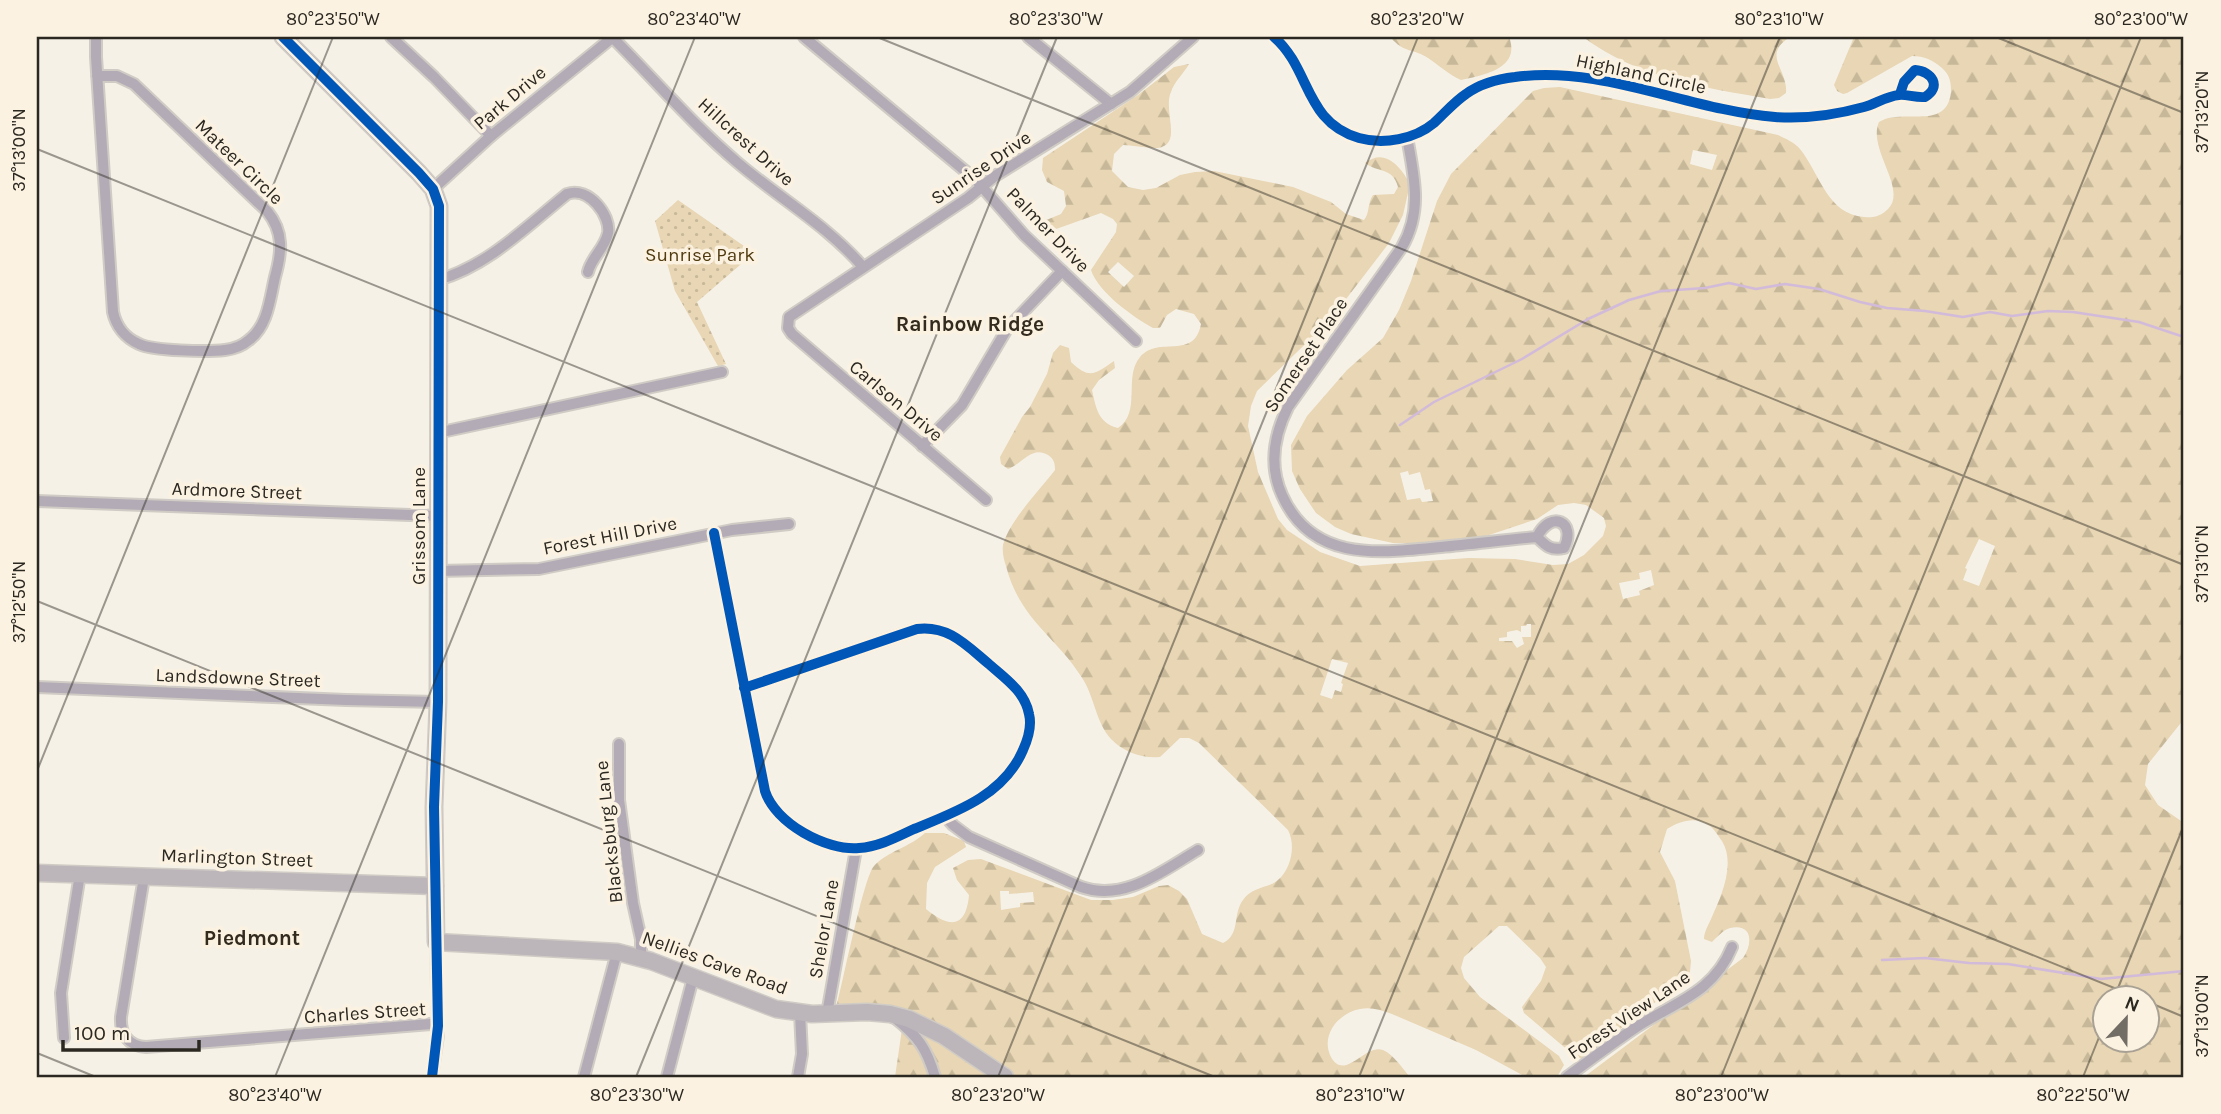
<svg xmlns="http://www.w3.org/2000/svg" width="2221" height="1114" viewBox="0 0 2221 1114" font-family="Karla,sans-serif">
	<defs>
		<pattern id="grass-dots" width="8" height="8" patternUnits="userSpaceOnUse" patternTransform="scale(1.75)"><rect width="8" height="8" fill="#e8d6b4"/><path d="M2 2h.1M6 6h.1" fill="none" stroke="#c7b89a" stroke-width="1.8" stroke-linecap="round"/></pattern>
		<pattern id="forest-firs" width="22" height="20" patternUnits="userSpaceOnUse" patternTransform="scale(1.75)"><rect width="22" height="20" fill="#e8d6b4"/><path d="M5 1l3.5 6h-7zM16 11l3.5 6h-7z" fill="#c7b89a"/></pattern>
	</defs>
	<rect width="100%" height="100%" fill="#f6f1e7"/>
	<polygon fill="url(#grass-dots)" points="678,200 754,253 697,302 726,364 718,366 675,291 655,221"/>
	<g fill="url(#forest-firs)" fill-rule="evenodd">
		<path d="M1390 37H1509C1521 68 1485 75 1461 80 1448 74 1440 66 1428 58 1413 48 1405 54 1390 37Z"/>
		<path d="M1583 37H1790C1761 55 1788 69 1786 93L1779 98 1770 99C1702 87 1640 79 1583 37Z"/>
		<path d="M1854 37H2184V719L2148 764 2145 785 2158 805 2184 823V1077H1584L1743 958C1753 944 1753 923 1730 928 1723 930 1717 937 1712 942L1704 939C1704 932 1708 926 1711 919 1721 897 1736 864 1722 841 1718 836 1714 828 1708 825 1695 816 1680 821 1667 829L1660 852 1675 881 1691 961 1690 972 1682 982 1582 1058H1577L1524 1013 1522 1007 1541 981 1546 967 1540 958 1507 926H1499L1464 957 1461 968 1464 978 1480 997 1559 1056 1564 1065 1557 1077H1526L1476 1050 1392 1014C1381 1010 1371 1007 1360 1009 1338 1013 1320 1036 1331 1057 1345 1082 1365 1043 1383 1050 1393 1054 1403 1069 1410 1077H895L902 1029C887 1014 867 1017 847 1017L837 1004C843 982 864 876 874 866 888 851 910 847 925 833H944L964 841 966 847 935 867 927 883 926 909C949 928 966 929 969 895L957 880 953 868 968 860 981 859 1091 900H1113L1133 897 1159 886 1168 885 1179 891 1187 899 1202 934 1223 943C1241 934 1232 915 1243 900 1250 890 1261 888 1272 884 1290 875 1297 847 1288 830L1199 743 1189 738H1180L1160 757C1143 759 1123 752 1111 739 1096 722 1095 700 1084 681 1058 637 1020 621 1006 566 1004 560 1002 552 1003 545 1009 521 1040 490 1055 470 1055 463 1054 459 1048 455 1032 445 1022 464 1008 469L1001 464 1000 457 1022 417 1030 407 1047 374 1053 353 1060 345 1069 348 1071 362C1090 380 1095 374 1114 361L1115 368 1099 380 1092 390C1096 408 1098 423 1118 428 1142 412 1123 377 1140 357 1159 335 1194 361 1201 324L1194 314 1176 309 1167 315 1160 328H1153C1133 317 1098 292 1091 270L1116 232 1117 224 1113 219 1101 213 1045 233 1039 223 1061 214 1066 206 1064 191 1047 182 1042 170 1043 158 1138 95 1174 67 1189 64C1184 73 1174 82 1171 92 1163 110 1181 140 1162 147 1155 150 1133 145 1123 145L1114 154 1112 171 1128 187 1143 190 1156 188 1180 175 1195 172 1214 171 1293 187 1331 202 1346 214 1364 220C1370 213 1367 204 1373 195L1394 194 1398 187C1393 167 1378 173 1365 163 1385 147 1401 167 1410 184L1403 215 1389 243 1330 320 1257 391 1251 406 1248 426 1258 472 1278 519 1287 530 1320 552 1360 566 1468 558 1515 559 1553 565 1568 564 1584 555 1603 536 1606 526 1604 518 1586 505 1574 503 1558 505 1537 519 1480 538 1429 543H1393L1351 534 1335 527 1316 513 1300 489 1292 471 1291 445 1307 416 1347 370 1383 338 1399 310 1411 281 1437 201 1451 174 1533 91 1544 88 1560 87 1778 135C1786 139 1794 142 1800 149 1820 174 1827 214 1864 217 1874 218 1881 216 1888 209 1908 189 1867 149 1879 122 1902 107 1947 132 1951 92 1951 82 1950 75 1942 68 1933 60 1924 56 1912 56L1847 93 1843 94 1837 91 1834 85ZM1693 150 1717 155 1712 170 1690 164ZM1118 262 1134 276 1124 287 1108 272ZM1408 471 1409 475 1420 472 1425 490 1430 489 1433 501 1422 502 1420 498 1407 500 1400 473ZM1979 539 1995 546 1979 586 1963 580 1967 569 1965 568ZM1651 570 1654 585 1639 591 1640 595 1623 599 1619 583 1640 579 1639 573ZM1527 624H1531V637H1522L1524 644 1517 648 1512 641H1499V638L1507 637V632L1517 630 1521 632V626H1526ZM1332 659 1348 663 1341 683 1343 684 1341 692 1335 690 1332 699 1320 695ZM1000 891H1009V894L1033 892 1034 902 1020 903V907L1001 910ZM2106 998H2148V1040H2106Z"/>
	</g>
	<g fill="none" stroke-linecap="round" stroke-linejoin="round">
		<g stroke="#d2bada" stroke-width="2.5">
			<polyline points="1400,425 1434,402 1522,359 1588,319 1629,300 1661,291 1705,288 1729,283 1756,289 1785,284 1819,289 1860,302 1887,308 1925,311 1963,317 1990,312 2012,316 2048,311 2073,312 2139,322 2184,337"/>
			<polyline points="1882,960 1925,958 1969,963 2008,964 2101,979 2184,971"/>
		</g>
		<g stroke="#d0ccc5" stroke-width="14">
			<g id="street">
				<path d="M96 37V57L113 312C116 326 125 338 139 344 153 351 208 352 225 350 234 349 242 346 249 340 268 326 270 298 275 277 282 252 284 232 267 211L134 84 117 76H97"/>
				<polyline points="391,37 434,77 491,136"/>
				<path d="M612 37C654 79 693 125 738 163 779 198 828 226 863 267"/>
				<polyline points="804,37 976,180 1024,235 1136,341"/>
				<polyline points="1028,37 1111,104"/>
				<path d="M1274 37C1311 69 1304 122 1359 138 1384 145 1415 139 1434 123 1445 113 1454 102 1466 94 1481 83 1497 79 1515 77 1604 65 1687 110 1775 117 1804 119 1835 115 1864 107 1875 104 1887 96 1899 95 1906 94 1916 98 1925 97 1942 87 1932 71 1915 70L1904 82 1900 94"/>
				<path d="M1407 137C1414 176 1423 211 1402 247L1288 407C1274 435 1269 466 1282 495 1312 563 1380 553 1441 547 1473 544 1505 540 1537 537 1546 546 1551 551 1564 548 1577 522 1551 509 1537 537"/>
				<polyline points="433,189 491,136 613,37"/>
				<path d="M438 280C488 266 527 226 567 194 589 186 611 216 608 233 605 248 591 258 588 272"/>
				<polyline points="437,433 722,372"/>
				<polyline points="922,446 962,405 1007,329 1062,271"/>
				<polyline points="986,500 792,334 788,328 789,317 968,198 995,176 1130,92 1193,37"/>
				<polyline points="37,501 437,516"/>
				<path d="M714 533 765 791C775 823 826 851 859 848 878 847 897 837 914 829 956 812 1004 795 1023 750 1028 739 1032 726 1029 714 1025 692 1006 679 990 665 967 646 949 625 917 629L744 688"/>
				<polyline points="437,571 539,569 732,530 789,524"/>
				<polyline points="37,687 346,700 438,702"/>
				<polyline points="619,744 619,800 633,903 641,939 641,957"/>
				<path d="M945 816 953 825 969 837 1081 887C1125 902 1162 871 1198 850"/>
				<path d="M144 877 121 1017C120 1034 128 1046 146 1047L431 1024 438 1026"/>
				<polyline points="827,1014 856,849"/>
				<path d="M895 1018C918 1036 927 1049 935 1077"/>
				<polyline points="64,1038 61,993 80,874"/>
				<polyline points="432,1077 438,1035 436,942"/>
				<polyline points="584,1077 617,952"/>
				<polyline points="667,1077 693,978"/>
				<polyline points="798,1077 802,1054 800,1013"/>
				<path d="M1567 1077C1590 1060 1614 1042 1638 1026 1676 1002 1714 992 1732 947"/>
			</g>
		</g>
		<g stroke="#d0ccc5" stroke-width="19">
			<g id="secondary">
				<polyline points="283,37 419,173 433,189 439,206 438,702 434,807 436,942 617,952 651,961 776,1009 812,1014 867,1012 890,1014 909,1019 944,1036 1005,1077"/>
				<polyline points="37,873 435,886"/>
			</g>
		</g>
		<use href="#street" stroke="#b3abb5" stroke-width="10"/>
		<use href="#secondary" stroke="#bcb5ba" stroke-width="16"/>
		<g stroke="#fcf2e1" stroke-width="15">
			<g id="cycleway">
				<polyline points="283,37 419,173 433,189 439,206 438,702 434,807 438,1026 432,1077"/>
				<path d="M1274 37C1311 69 1304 122 1359 138 1384 145 1415 139 1434 123 1445 113 1454 102 1466 94 1481 83 1497 79 1515 77 1604 65 1687 110 1775 117 1804 119 1835 115 1864 107 1875 104 1887 96 1899 95 1906 94 1916 98 1925 97 1942 87 1932 71 1915 70L1904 82 1900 94"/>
				<path d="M714 533 765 791C775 823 826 851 859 848 878 847 897 837 914 829 956 812 1004 795 1023 750 1028 739 1032 726 1029 714 1025 692 1006 679 990 665 967 646 949 625 917 629L744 688"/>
			</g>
		</g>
		<use href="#cycleway" stroke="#0057b8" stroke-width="10"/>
	</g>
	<path fill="none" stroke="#2b2821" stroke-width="2" stroke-opacity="0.45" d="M877 37 2184 565M1996 37 2184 113M37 149 2139 998M37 601 1215 1077M37 771 333 37M2114 998 2184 825M2148 1002 2184 1017M37 1053 96 1077M275 1077 695 37M636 1077 1057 37M998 1077 1418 37M1359 1077 1780 37M1721 1077 2141 37M2083 1077 2106 1020"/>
	<g text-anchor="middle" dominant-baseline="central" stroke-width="7" stroke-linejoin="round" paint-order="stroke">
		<g font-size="19" fill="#2b2821" stroke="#fcf2e1">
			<text transform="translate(1641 74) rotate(12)">Highland Circle</text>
			<text transform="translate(510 98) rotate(-40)">Park Drive</text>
			<text transform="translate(746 142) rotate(42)">Hillcrest Drive</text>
			<text transform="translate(239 162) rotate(44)">Mateer Circle</text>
			<text transform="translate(981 168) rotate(-34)">Sunrise Drive</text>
			<text transform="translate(1048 230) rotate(46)">Palmer Drive</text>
			<text transform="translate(1306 355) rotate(-56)">Somerset Place</text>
			<text transform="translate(896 401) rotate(40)">Carlson Drive</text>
			<text transform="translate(237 491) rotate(2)">Ardmore Street</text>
			<text transform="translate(419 526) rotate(-90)">Grissom Lane</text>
			<text transform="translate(610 536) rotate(-11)">Forest Hill Drive</text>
			<text transform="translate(238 678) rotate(2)">Landsdowne Street</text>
			<text transform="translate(609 832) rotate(-96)">Blacksburg Lane</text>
			<text transform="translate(237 858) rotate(2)">Marlington Street</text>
			<text transform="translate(824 929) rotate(-80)">Shelor Lane</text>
			<text transform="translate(715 963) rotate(20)">Nellies Cave Road</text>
			<text transform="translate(365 1013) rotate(-4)">Charles Street</text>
			<text transform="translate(1629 1015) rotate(-34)">Forest View Lane</text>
		</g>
		<g font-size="19" fill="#503b10" stroke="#fcf2e1">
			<text x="700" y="255">Sunrise Park</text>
		</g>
		<g font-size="21" font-weight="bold" fill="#332b1e" stroke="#fcf2e1">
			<text x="970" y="324">Rainbow Ridge</text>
			<text x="252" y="938">Piedmont</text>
		</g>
	</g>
	<rect width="2221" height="1114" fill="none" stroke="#fcf2e1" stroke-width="77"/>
	<g transform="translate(2126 1019) rotate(22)"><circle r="33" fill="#fcf2e1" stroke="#a8a194" stroke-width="2"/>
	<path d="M0-5L12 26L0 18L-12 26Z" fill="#726e66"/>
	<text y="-10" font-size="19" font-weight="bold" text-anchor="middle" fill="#2b2821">N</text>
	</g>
	<path d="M63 1040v10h136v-10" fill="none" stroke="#2b2821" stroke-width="3.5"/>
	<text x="74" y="1040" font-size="21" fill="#2b2821" stroke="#fcf2e1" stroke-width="5" paint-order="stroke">100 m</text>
	<rect x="38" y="38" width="2144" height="1038" fill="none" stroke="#2b2821" stroke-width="2.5"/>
	<g font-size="18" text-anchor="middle" fill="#2b2821">
		<text x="333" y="25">80°23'50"W</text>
		<text x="694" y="25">80°23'40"W</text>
		<text x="1056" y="25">80°23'30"W</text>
		<text x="1417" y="25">80°23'20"W</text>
		<text x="1779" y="25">80°23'10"W</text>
		<text x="2141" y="25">80°23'00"W</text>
		<text transform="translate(2202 112) rotate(-90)" y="6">37°13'20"N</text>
		<text transform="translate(19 150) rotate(-90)" y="6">37°13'00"N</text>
		<text transform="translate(2202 564) rotate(-90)" y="6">37°13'10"N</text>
		<text transform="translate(19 602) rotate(-90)" y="6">37°12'50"N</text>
		<text transform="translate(2202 1016) rotate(-90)" y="6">37°13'00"N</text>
		<text x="275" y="1101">80°23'40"W</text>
		<text x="637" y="1101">80°23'30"W</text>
		<text x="998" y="1101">80°23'20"W</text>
		<text x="1360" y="1101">80°23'10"W</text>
		<text x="1722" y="1101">80°23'00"W</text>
		<text x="2083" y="1101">80°22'50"W</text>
	</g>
</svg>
